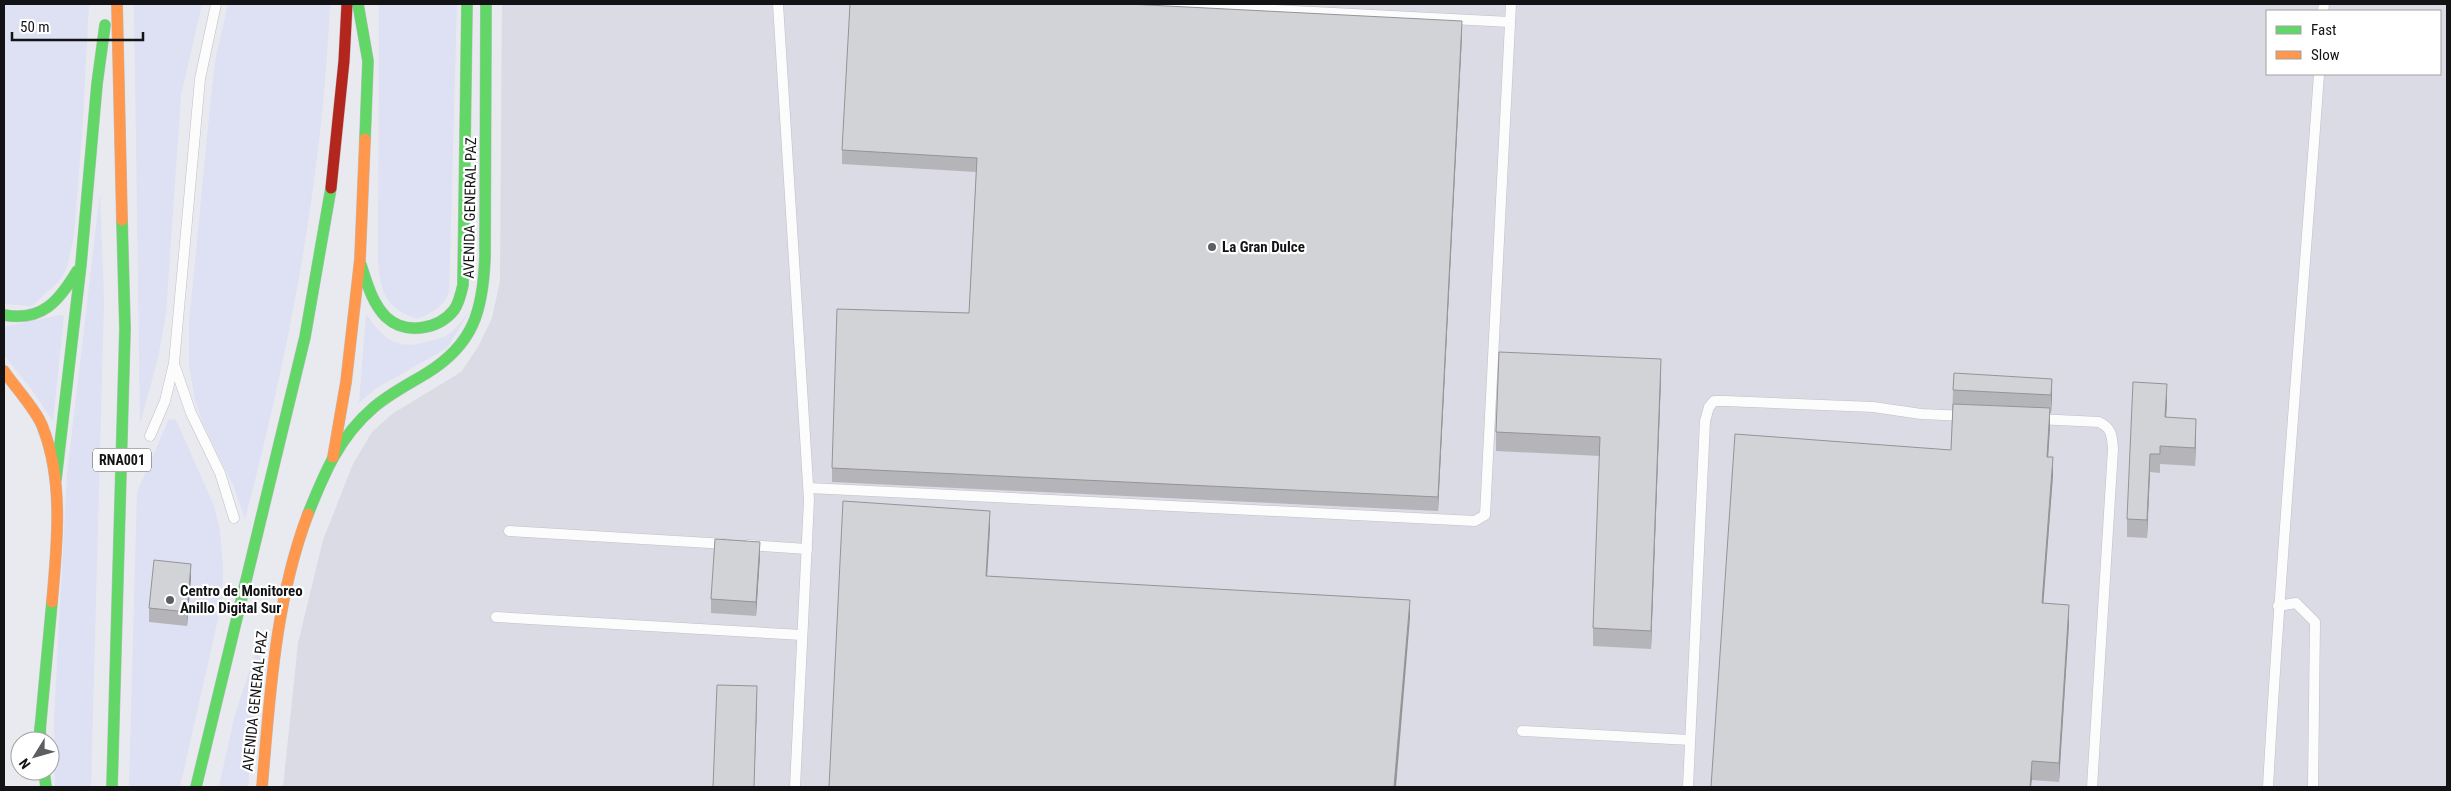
<svg xmlns="http://www.w3.org/2000/svg" width="2451" height="791" viewBox="0 0 2451 791" font-family="'Roboto Condensed',sans-serif">
	<rect width="100%" height="100%" fill="#e9eaef"/>
	<path fill="#dadbe5" fill-rule="evenodd" d="M502 4H2447V787H283L298 643 323 540 353 464 372 432 392 414 461 372 478 347 492 318 500 281ZM2267 11H2440V74H2267Z"/>
	<g fill="#dee0f3">
		<polygon points="4,4 89,4 82,134 74,235 67,267 61,279 32,306 4,304"/>
		<polygon points="134,4 202,4 181,95 166,314 158,358 140,424"/>
		<path d="M228 4H330C322 180 290 349 245 519L234 487 204 426 195 400 189 366V323L211 96 216 57Z"/>
		<path d="M379 4H457L449 292C443 308 432 312 418 319 386 308 381 294 378 263Z"/>
		<polygon points="100,193 104,300 91,787 55,787 54,719 67,474"/>
		<path d="M471 309 447 348 375 389 359 403 366 314C385 340 396 351 430 341 438 339 449 336 454 330 460 324 465 316 471 309Z"/>
		<polygon points="60,315 64,316 53,421 32,390 4,355 4,327"/>
		<polygon points="169,419 176,420 214,506 220,531 223,568 222,601 180,787 129,787 137,492"/>
		<polygon points="260,638 262,638 248,787 219,787 234,718"/>
	</g>
	<g fill="none" stroke-linecap="round" stroke-linejoin="round">
		<g stroke="#bfc0c4" stroke-width="11">
			<g id="lane">
				<polyline points="778,4 809,500 795,787"/>
				<polyline points="1160,4 1510,22"/>
				<polyline points="2323,11 2324,4"/>
				<polyline points="174,364 191,413 220,473 234,518"/>
				<path d="M2037 419 2099 422C2112 428 2112 436 2113 449L2092 787"/>
				<polyline points="150,436 165,401 174,363 200,79 216,4"/>
				<polyline points="809,488 1475,521 1485,515 1511,4"/>
				<polyline points="509,531 726,544"/>
				<polyline points="748,545 807,549"/>
				<polyline points="2278,606 2296,603 2315,622 2313,787"/>
				<polyline points="496,617 802,635"/>
				<polyline points="1522,731 1690,740"/>
				<polyline points="1688,787 1705,421 1709,407 1714,401 1725,401 1873,407 1921,414 1966,416"/>
				<path d="M2268 787C2281 549 2302 312 2319 74"/>
			</g>
		</g>
		<g stroke="#bfc0c4" stroke-width="12">
			<g id="fast">
				<polyline points="358,4 368,61 365,139"/>
				<path d="M361 265C367 283 372 303 386 317 405 335 438 330 454 310 459 303 461 294 463 285L467 4"/>
				<path d="M4 315C42 322 59 301 77 271"/>
				<polyline points="56,479 81,264 97,84 105,25"/>
				<path d="M308 514C324 474 339 437 373 408 389 394 409 384 427 373 474 344 483 310 485 257L486 4"/>
				<polyline points="40,729 41,741"/>
				<polyline points="39,741 52,602"/>
				<polyline points="44,771 46,787"/>
				<polyline points="112,787 125,329 122,220"/>
				<polyline points="196,787 305,337 331,188"/>
			</g>
		</g>
		<g stroke="#bfc0c4" stroke-width="12">
			<g id="slow">
				<polyline points="117,4 122,220"/>
				<path d="M4 371C14 386 38 412 43 428 64 482 57 545 52 602"/>
				<polyline points="333,457 346,382 360,259 365,139"/>
				<path d="M262 787C270 695 275 601 308 514"/>
			</g>
		</g>
		<g stroke="#bfc0c4" stroke-width="12">
			<polyline id="jam" points="331,188 344,61 347,4"/>
		</g>
		<use href="#lane" stroke="#fcfcfd" stroke-width="10"/>
		<use href="#fast" stroke="#63d668" stroke-width="11"/>
		<use href="#slow" stroke="#ff974d" stroke-width="11"/>
		<use href="#jam" stroke="#b3261e" stroke-width="11"/>
	</g>
	<g fill="#b5b5b9">
		<polygon points="1462,35 1438,511 832,482 832,468 969,313 976,172 842,164 842,150"/>
		<polygon points="1661,378 1651,649 1593,646 1593,628 1600,456 1496,451 1496,432"/>
		<polygon points="2052,379 2052,397 2051,413 2050,413 2050,427 2048,457 2053,475 2043,603 2069,624 2059,782 2032,780 1951,450 1953,390"/>
		<polygon points="2167,402 2166,417 2196,437 2195,466 2160,464 2160,473 2150,472 2147,538 2127,537 2127,519"/>
		<polygon points="760,556 756,616 711,613 711,599"/>
		<polygon points="191,578 187,626 149,622 149,608"/>
	</g>
	<g fill="#939496">
		<polygon points="1462,21 1462,35 1438,511 1438,497"/>
		<polygon points="1661,359 1661,378 1651,649 1651,631"/>
		<polygon points="2052,379 2052,397 2051,413 2051,395"/>
		<polygon points="2167,384 2167,402 2165,435 2165,417"/>
		<polygon points="2050,408 2050,427 2047,475 2047,457"/>
		<polygon points="2196,419 2196,437 2195,466 2195,448"/>
		<polygon points="2150,454 2150,472 2147,538 2147,520"/>
		<polygon points="2053,457 2053,475 2042,622 2042,603"/>
		<polygon points="990,511 990,529 986,595 986,576"/>
		<polygon points="760,542 760,556 756,616 756,602"/>
		<polygon points="191,564 191,578 187,626 187,612"/>
		<polygon points="1410,600 1410,618 1396,787 1394,787"/>
		<polygon points="2069,605 2069,624 2059,782 2059,763"/>
		<polygon points="757,686 757,705 754,787"/>
		<polygon points="2032,761 2032,780 2031,787 2030,787"/>
	</g>
	<g fill="#d2d3d7" stroke="#939496">
		<polygon points="850,4 1128,4 1462,21 1438,497 832,468 837,309 969,313 977,158 842,150"/>
		<polygon points="1499,352 1661,359 1651,631 1593,628 1600,437 1496,432"/>
		<polygon points="1954,373 2052,379 2051,395 1953,390"/>
		<polygon points="2133,382 2167,384 2165,417 2196,419 2195,448 2160,446 2160,454 2150,454 2147,520 2127,519"/>
		<polygon points="1953,404 2050,408 2047,457 2053,457 2042,603 2069,605 2059,763 2032,761 2030,787 1711,787 1735,434 1951,450"/>
		<polygon points="843,501 990,511 986,576 1410,600 1394,787 829,787"/>
		<polygon points="715,539 760,542 756,602 711,599"/>
		<polygon points="154,560 191,564 187,612 149,608"/>
		<polygon points="717,685 757,686 754,787 713,787"/>
	</g>
	<g fill="#5e5e62" stroke="#fff" stroke-width="2">
		<circle cx="1212" cy="247" r="5"/>
		<circle cx="170" cy="600" r="5"/>
	</g>
	<g text-anchor="middle" dominant-baseline="central" stroke-width="4.5" stroke-linejoin="round" paint-order="stroke">
		<rect fill="#fff" stroke="#5a5a5c" stroke-width="1" x="93" y="448.5" width="58" height="23" rx="4"/>
		<g font-size="14" font-weight="bold" fill="#131316">
			<text x="122" y="460">RNA001</text>
		</g>
		<g font-size="15" fill="#131316" stroke="#fff">
			<text transform="translate(470 208) rotate(-89)">AVENIDA GENERAL PAZ</text>
			<text transform="translate(255 701) rotate(-84)">AVENIDA GENERAL PAZ</text>
		</g>
		<g font-size="15" font-weight="bold" fill="#131316" stroke="#fff" text-anchor="start">
			<text x="1222" y="247">La Gran Dulce</text>
			<text x="180" y="591">Centro de Monitoreo<tspan x="180" dy="17">Anillo Digital Sur</tspan></text>
		</g>
	</g>
	<rect width="2451" height="791" fill="none" stroke="#131316" stroke-width="10"/>
	<rect x="2266" y="10" width="175" height="65" fill="#ffffff" stroke="#a1a1a2"/>
	<rect x="2276" y="26" width="25" height="8" fill="#63d668" stroke="#a1a1a2"/>
	<text x="2311" y="35" font-size="15" fill="#131316">Fast</text>
	<rect x="2276" y="51" width="25" height="8" fill="#ff974d" stroke="#a1a1a2"/>
	<text x="2311" y="60" font-size="15" fill="#131316">Slow</text>
	<g transform="translate(35 756) rotate(233)"><circle r="24" fill="#ffffff" stroke="#a1a1a2"/>
	<path d="M0-4L9 19L0 12L-9 19Z" fill="#5e5e62"/>
	<text y="-8" font-size="14" font-weight="bold" text-anchor="middle" fill="#131316">N</text>
	</g>
	<path d="M12 32v8h131v-8" fill="none" stroke="#131316" stroke-width="2.5"/>
	<text x="20" y="32" font-size="15" fill="#131316" stroke="#ffffff" stroke-width="4" paint-order="stroke">50 m</text>
</svg>
